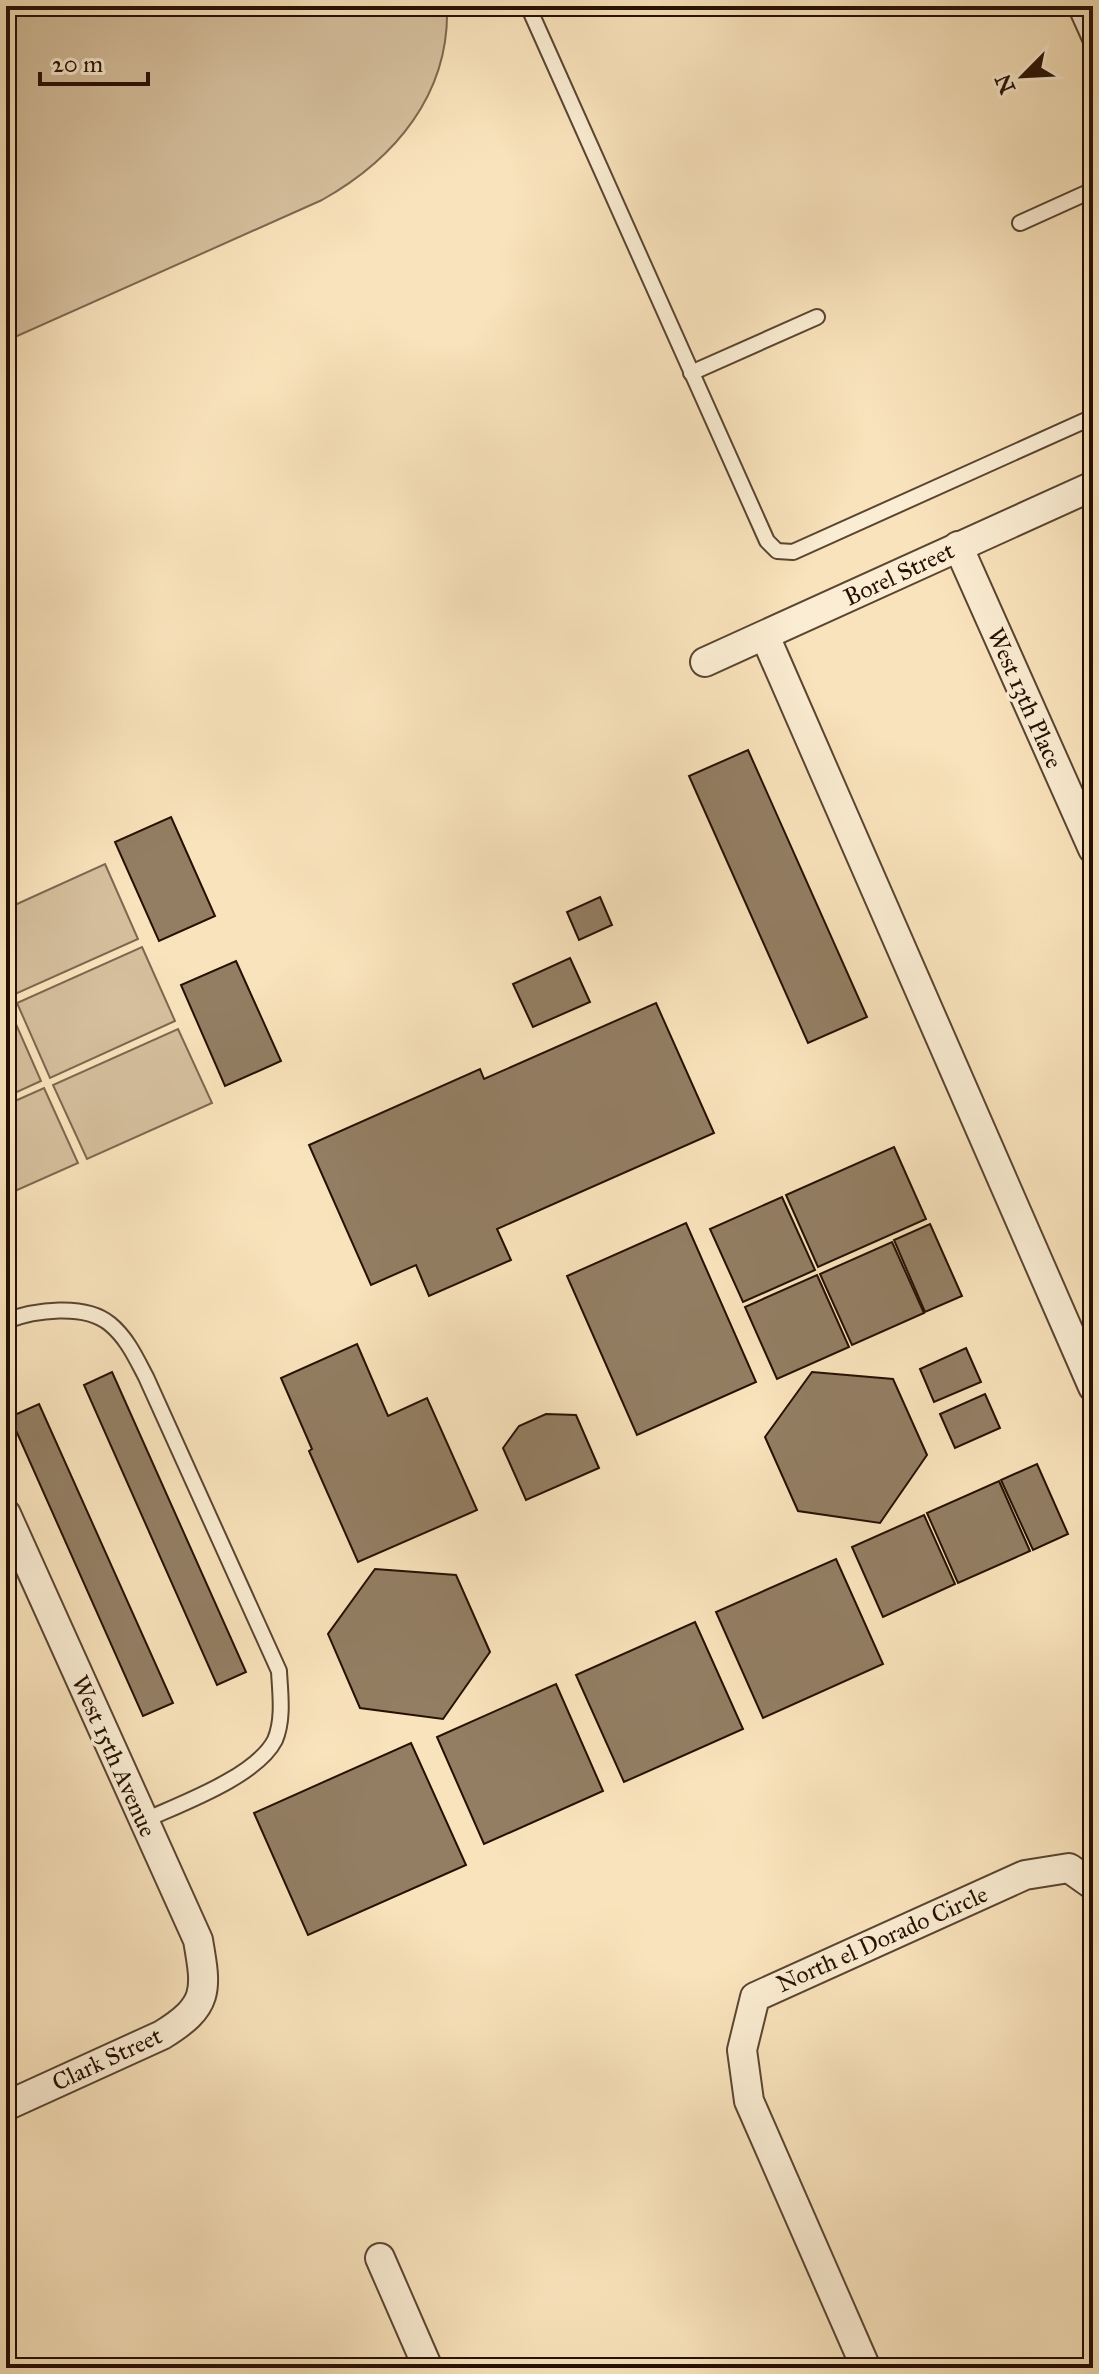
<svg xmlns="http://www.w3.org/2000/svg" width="1099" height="2374" viewBox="0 0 1099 2374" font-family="'IM FELL Great Primer',serif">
	<rect width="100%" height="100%" fill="#f9e3bc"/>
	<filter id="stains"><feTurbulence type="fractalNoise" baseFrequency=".0025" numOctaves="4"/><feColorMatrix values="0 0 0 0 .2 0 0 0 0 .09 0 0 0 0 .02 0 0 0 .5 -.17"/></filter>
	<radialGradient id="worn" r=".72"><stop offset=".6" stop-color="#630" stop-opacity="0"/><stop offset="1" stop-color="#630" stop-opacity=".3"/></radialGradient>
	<g fill="#d5bf9d" stroke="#7d6850" stroke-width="2">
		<path d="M6 6H447C450 94 395 159 322 200L6 341Z"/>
		<polygon points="105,864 138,939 13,995 6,980 6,909"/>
		<polygon points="142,947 175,1021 50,1078 17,1003"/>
		<polygon points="8,1006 41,1081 6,1097 6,1007"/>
		<polygon points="178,1029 212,1103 87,1159 53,1085"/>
		<polygon points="44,1088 78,1163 6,1195 6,1105"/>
	</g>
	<g fill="#937e63" stroke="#251003" stroke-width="2">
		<polygon points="748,750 867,1017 808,1043 689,776"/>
		<polygon points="171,817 215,916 159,941 115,842"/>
		<polygon points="600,897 612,925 579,940 567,912"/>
		<polygon points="570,958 590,1002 533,1027 513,984"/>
		<polygon points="236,961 281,1061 225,1086 181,985"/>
		<polygon points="656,1003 714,1133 497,1229 511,1260 429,1296 416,1265 371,1285 309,1145 480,1069 484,1079"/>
		<polygon points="894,1147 926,1219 818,1267 786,1195"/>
		<polygon points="782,1197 815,1270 743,1302 710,1229"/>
		<polygon points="686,1223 756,1382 637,1435 567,1276"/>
		<polygon points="930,1224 962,1296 925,1312 894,1240"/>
		<polygon points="892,1242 924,1313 852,1345 820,1274"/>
		<polygon points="817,1275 849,1347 777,1379 745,1307"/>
		<polygon points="357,1344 388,1416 427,1398 477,1510 358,1562 309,1451 312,1449 281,1378"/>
		<polygon points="966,1348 981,1382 934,1402 920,1369"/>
		<polygon points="112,1372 246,1672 217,1685 84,1385"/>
		<polygon points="812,1372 893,1379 927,1455 880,1523 798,1511 765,1437"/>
		<polygon points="985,1394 1000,1428 955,1448 940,1414"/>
		<polygon points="39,1404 173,1703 143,1716 10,1417"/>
		<polygon points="546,1414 576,1415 599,1468 526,1500 503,1448 519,1426"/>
		<polygon points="1037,1464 1068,1534 1033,1550 1001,1480"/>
		<polygon points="999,1481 1030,1551 958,1583 927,1513"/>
		<polygon points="924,1515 955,1584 883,1617 852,1547"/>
		<polygon points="836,1559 883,1664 763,1718 716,1612"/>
		<polygon points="375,1569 456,1575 490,1652 443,1719 360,1708 328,1634"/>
		<polygon points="695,1622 743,1729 624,1782 576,1675"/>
		<polygon points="556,1684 603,1791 484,1844 437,1737"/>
		<polygon points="411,1743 466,1865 308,1935 254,1813"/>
	</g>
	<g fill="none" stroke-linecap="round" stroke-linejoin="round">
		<g stroke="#5a4531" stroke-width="18">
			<g id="lane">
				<polyline points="528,6 767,541 777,551 793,552 1093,417"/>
				<polyline points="1075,6 1093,46"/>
				<polyline points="1020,223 1093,190"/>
				<polyline points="691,373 817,317"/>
				<path d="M6 1321C34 1310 85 1303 110 1324 127 1338 136 1358 146 1377L279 1671C280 1692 284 1719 275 1740 256 1777 180 1804 143 1821"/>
			</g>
		</g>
		<g stroke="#5a4531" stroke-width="32">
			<g id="street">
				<polyline points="958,546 1093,849"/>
				<polyline points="765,636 1093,1387"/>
				<polyline points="705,662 1093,486"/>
				<path d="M6 1514 198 1940C207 1991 209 2006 162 2035L6 2106"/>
				<polyline points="380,2258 428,2368"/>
				<polyline points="866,2368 749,2101 742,2050 755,1997 1025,1875 1069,1868 1093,1885"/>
			</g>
		</g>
		<use href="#lane" stroke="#fbedd3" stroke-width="14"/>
		<use href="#street" stroke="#fbedd3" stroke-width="28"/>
	</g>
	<g text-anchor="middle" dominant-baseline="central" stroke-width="7" stroke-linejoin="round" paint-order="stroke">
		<g font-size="24" fill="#251003" stroke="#fbedd3">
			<text transform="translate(899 574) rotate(-25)">Borel Street</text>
			<text transform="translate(1025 698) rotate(66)">West 13th Place</text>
			<text transform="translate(114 1756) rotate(66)">West 15th Avenue</text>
			<text transform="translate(882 1939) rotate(-24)">North el Dorado Circle</text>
			<text transform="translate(107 2059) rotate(-25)">Clark Street</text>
		</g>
	</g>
	<rect width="1099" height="2374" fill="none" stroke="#f9e3bc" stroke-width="32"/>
	<rect x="8" y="8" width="1083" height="2358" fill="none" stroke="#251003" stroke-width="4"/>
	<rect x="16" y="16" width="1067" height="2342" fill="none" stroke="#251003" stroke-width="2"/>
	<g transform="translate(1023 76) rotate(246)" stroke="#fbedd3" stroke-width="6" paint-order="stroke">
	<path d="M0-6L14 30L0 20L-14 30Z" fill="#251003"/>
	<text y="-12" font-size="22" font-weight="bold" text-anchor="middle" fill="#251003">N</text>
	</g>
	<path d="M40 72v12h108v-12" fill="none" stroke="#251003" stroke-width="4"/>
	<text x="52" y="72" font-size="24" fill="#251003" stroke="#fbedd3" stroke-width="6" paint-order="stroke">20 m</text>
	<rect width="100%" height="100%" filter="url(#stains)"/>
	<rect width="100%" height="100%" fill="url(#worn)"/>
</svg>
